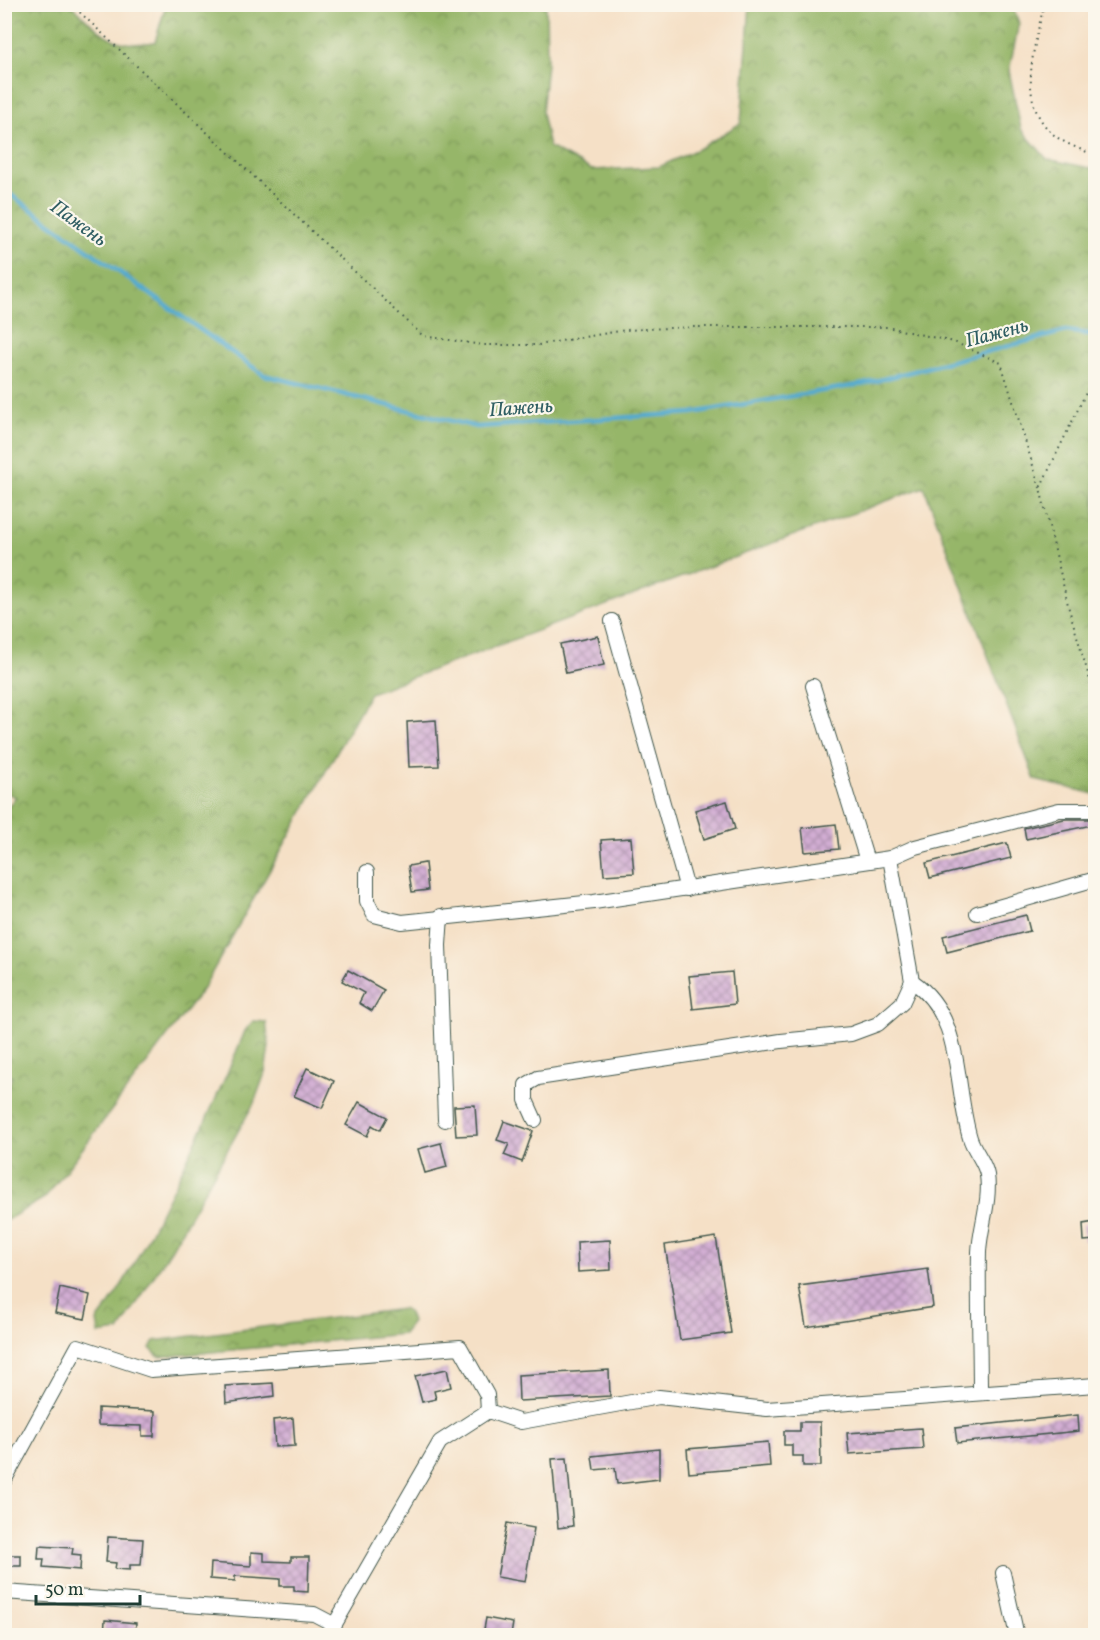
<svg xmlns="http://www.w3.org/2000/svg" width="1100" height="1640" viewBox="0 0 1100 1640" font-family="Vollkorn,serif">
	<defs>
		<pattern id="forest-crowns" width="20" height="18" patternUnits="userSpaceOnUse" patternTransform="scale(1.5)"><rect width="20" height="18" fill="#96b669"/><path d="M2 6a3 3 0 1 1 6 0M12 15a3 3 0 1 1 6 0" fill="none" stroke="#7a9557"/></pattern>
		<pattern id="building-cross-hatch" width="8" height="8" patternUnits="userSpaceOnUse" patternTransform="scale(1.5)"><rect width="8" height="8" fill="#d2add3"/><path d="M0 0l8 8M0 8l8-8" fill="none" stroke="#aa8eac"/></pattern>
	</defs>
	<rect width="100%" height="100%" fill="#fbf7ec"/>
	<filter id="ink" filterUnits="userSpaceOnUse"><feTurbulence type="fractalNoise" baseFrequency=".0167" numOctaves="2"/><feDisplacementMap in="SourceGraphic" scale="12" xChannelSelector="R" yChannelSelector="G"/><feConvolveMatrix kernelMatrix="1 2 1 2 8 2 1 2 1" color-interpolation-filters="sRGB"/></filter>
	<filter id="wash" filterUnits="userSpaceOnUse"><feTurbulence type="fractalNoise" baseFrequency=".008" numOctaves="4" result="noise"/><feDisplacementMap in="SourceGraphic" scale="24" xChannelSelector="R" yChannelSelector="G"/><feGaussianBlur stdDeviation="1.35" result="paint"/><feColorMatrix in="noise" values="0 0 0 0 0 0 0 0 0 0 0 0 0 0 0 0 0 1.4 0 .05"/><feComposite in="paint" operator="in"/></filter>
	<g filter="url(#wash)">
		<rect width="100%" height="100%" fill="#f5e0c6"/>
		<g fill="url(#forest-crowns)" stroke="#5a7a4e" stroke-width="1.5">
			<path d="M4 5H71C102 32 111 50 155 42L166 5H546L547 63 542 113 549 147 592 170 659 167 702 147 741 123 750 5H1012L1019 23 1009 71 1021 129 1047 159 1095 169V794L1035 780 924 487 370 693 202 990 46 1197 5 1221 4 1098 12 1077 4 1070V811L16 797 4 792Z"/>
			<path d="M253 1021 266 1022 269 1046 265 1073 254 1103 172 1248 119 1331 99 1334 97 1321C123 1288 143 1247 162 1210 192 1151 220 1092 245 1031Z"/>
			<polygon points="403,1309 409,1313 412,1322 403,1334 159,1357 150,1348 154,1341"/>
		</g>
		<g fill="none" stroke-linecap="round" stroke-linejoin="round">
			<polyline stroke="#53aad0" stroke-width="4.5" points="4,190 264,375 477,427 692,413 864,384 1066,331 1096,335"/>
		</g>
		<g id="blocks">
			<g fill="url(#building-cross-hatch)">
				<polygon points="598,636 604,665 566,673 560,644"/>
				<polygon points="436,720 439,766 409,767 407,722"/>
				<polygon points="727,801 735,829 704,839 695,810"/>
				<polygon points="1064,819 1091,819 1092,825 1026,839 1024,828"/>
				<polygon points="836,824 839,849 805,852 802,828"/>
				<polygon points="631,838 634,873 604,875 601,840"/>
				<polygon points="1007,843 1011,858 930,878 926,863"/>
				<polygon points="425,863 428,890 412,892 408,866"/>
				<polygon points="1026,915 1030,931 947,952 943,936"/>
				<polygon points="348,970 384,990 372,1011 359,1003 364,993 342,981"/>
				<polygon points="732,972 735,1004 693,1009 689,976"/>
				<polygon points="307,1068 334,1081 322,1108 294,1096"/>
				<polygon points="359,1102 387,1117 380,1130 372,1125 367,1136 346,1125"/>
				<polygon points="475,1105 477,1135 456,1136 454,1106"/>
				<polygon points="504,1121 533,1131 522,1162 504,1155 509,1144 497,1140"/>
				<polygon points="441,1143 447,1167 425,1173 418,1149"/>
				<polygon points="1095,1222 1095,1240 1084,1241 1083,1224"/>
				<polygon points="716,1237 731,1333 680,1340 665,1245"/>
				<polygon points="610,1240 611,1270 578,1272 577,1242"/>
				<polygon points="928,1269 933,1307 806,1327 799,1286"/>
				<polygon points="60,1288 90,1295 85,1319 55,1313"/>
				<polygon points="447,1369 451,1387 434,1391 436,1399 422,1402 415,1376"/>
				<polygon points="609,1370 610,1396 519,1401 518,1375"/>
				<polygon points="273,1383 274,1396 226,1403 225,1386"/>
				<polygon points="98,1408 155,1411 154,1436 142,1436 142,1426 98,1425"/>
				<polygon points="1078,1415 1079,1431 957,1443 955,1428"/>
				<polygon points="293,1418 295,1446 275,1447 273,1420"/>
				<polygon points="800,1422 820,1422 821,1466 803,1466 803,1456 792,1456 792,1445 784,1445 784,1431 800,1431"/>
				<polygon points="921,1428 923,1449 849,1454 847,1433"/>
				<polygon points="768,1442 770,1466 689,1473 687,1449"/>
				<polygon points="659,1449 659,1479 617,1484 615,1468 594,1470 592,1456"/>
				<polygon points="567,1458 573,1526 558,1528 552,1459"/>
				<polygon points="507,1523 534,1528 525,1582 497,1577"/>
				<polygon points="108,1537 143,1539 141,1565 130,1565 130,1570 115,1569 116,1563 106,1562"/>
				<polygon points="39,1546 73,1548 72,1554 81,1555 80,1570 43,1567 44,1559 38,1559"/>
				<polygon points="251,1552 264,1553 264,1561 291,1562 291,1557 309,1557 308,1592 294,1591 294,1586 280,1586 280,1579 235,1576 235,1581 210,1579 211,1563 251,1566"/>
				<rect x="4" y="1555" width="17" height="11"/>
				<polygon points="486,1618 513,1623 511,1635 483,1635"/>
				<polygon points="105,1620 136,1623 135,1635 104,1635"/>
			</g>
		</g>
	</g>
	<g filter="url(#ink)">
		<use href="#blocks" fill-opacity="0" stroke="#3f554a" stroke-width="1.5"/>
		<g fill="none" stroke-linecap="round" stroke-linejoin="round">
			<g stroke="#3f554a" stroke-width="16">
				<g id="minor">
					<polyline points="612,621 687,889"/>
					<polyline points="813,686 867,861"/>
					<polyline points="367,872 367,901 374,915 402,922 594,902 890,858 915,847 1059,810 1096,810"/>
					<polyline points="977,913 1096,879"/>
					<polyline points="441,916 439,945 445,1120"/>
					<path d="M912 981C964 1016 954 1085 970 1138 974 1151 985 1162 987 1175 991 1201 980 1227 979 1252 978 1299 980 1347 980 1393"/>
					<polyline points="535,1120 526,1100 526,1085 538,1078 781,1041 851,1034 878,1024 902,1003 912,981 890,858"/>
					<polyline points="4,1481 78,1346 151,1370 460,1347 487,1395 488,1411"/>
					<polyline points="1003,1573 1017,1636"/>
					<polyline points="4,1592 314,1614 335,1625"/>
					<polyline points="328,1636 440,1442 488,1411 521,1422 659,1397 767,1409 1096,1385"/>
				</g>
			</g>
			<g stroke="#3f554a" stroke-width="2" stroke-dasharray="1.5 4.5" stroke-linecap="butt">
				<polyline points="71,4 423,336 483,345 538,345 625,330 693,327 887,327 954,342 1001,363 1040,488"/>
				<path d="M1044 4C1035 47 1015 102 1054 135 1065 144 1083 150 1096 156"/>
				<polyline points="1096,372 1040,488 1069,609 1096,701"/>
			</g>
			<use href="#minor" stroke="#fff" stroke-width="14"/>
		</g>
	</g>
	<g text-anchor="middle" dominant-baseline="central" stroke-width="4.5" stroke-linejoin="round" paint-order="stroke">
		<g font-size="20" font-style="italic" fill="#2f5e63" stroke="#fbf7ec">
			<text transform="translate(78 224) rotate(36)">Пажень</text>
			<text transform="translate(997 334) rotate(-15)">Пажень</text>
			<text transform="translate(521 409) rotate(-4)">Пажень</text>
		</g>
	</g>
	<rect width="1100" height="1640" fill="none" stroke="#fbf7ec" stroke-width="24"/>
	<path d="M36 1595v9h104v-9" fill="none" stroke="#1f3d34" stroke-width="3"/>
	<text x="45" y="1595" font-size="18" fill="#1f3d34" stroke="#fbf7ec" stroke-width="4.5" paint-order="stroke">50 m</text>
</svg>
